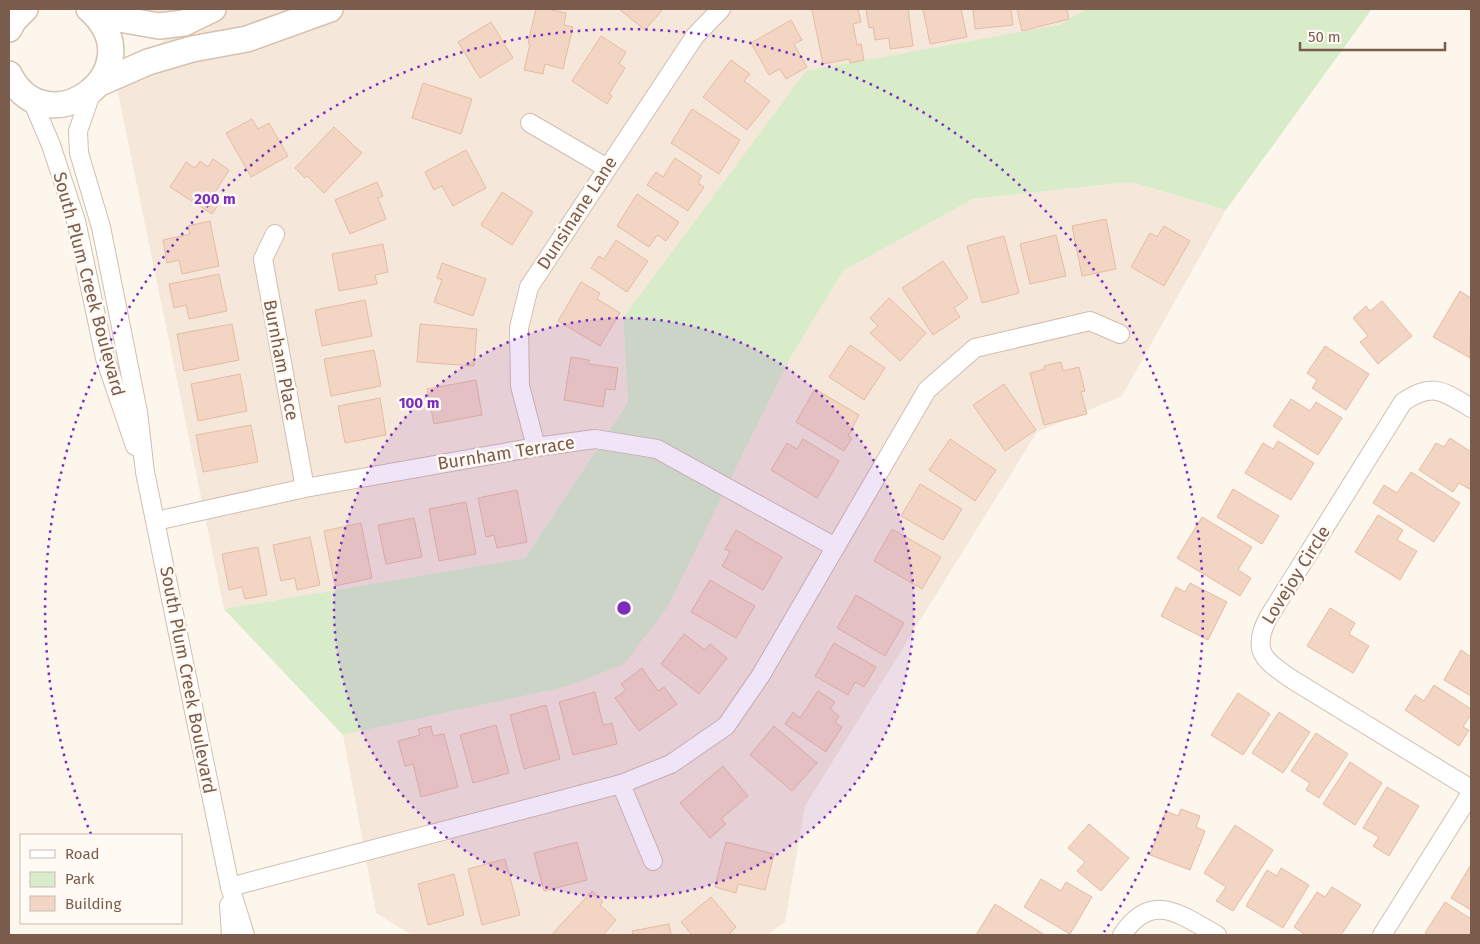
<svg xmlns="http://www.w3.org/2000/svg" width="1480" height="944" viewBox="0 0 1480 944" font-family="'Fira Sans',sans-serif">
	<rect width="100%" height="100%" fill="#fdf6ec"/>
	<g fill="#f5e8da">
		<polygon points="131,9 1086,9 1059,25 623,318 628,402 525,558 224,609 117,88 173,31"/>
		<polygon points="1131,182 1226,210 1122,396 1037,432 805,806 785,922 767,935 412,935 376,913 343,735 565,687 789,360 843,271 973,199"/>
	</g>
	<polygon fill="#d8ecc9" points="1086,9 1372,9 1226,210 1131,182 973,199 843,271 789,360 668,606 624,664 565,687 343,735 224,609 525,558 628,402 623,318 806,71 1059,25"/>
	<g fill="#f3d5c3" stroke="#e6bba3">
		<polygon points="536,9 547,9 566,13 564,25 573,27 563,69 545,64 543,74 524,70 530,44 528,43"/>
		<polygon points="619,9 663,9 645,30"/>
		<polygon points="816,9 858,9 861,22 853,24 857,45 861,44 864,60 850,63 849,59 823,64 812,10"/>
		<polygon points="866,9 908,9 913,46 890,49 889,38 875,40 873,27 869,28"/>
		<polygon points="923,9 961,9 967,37 930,44"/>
		<polygon points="973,9 1011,9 1013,25 975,29"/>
		<polygon points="1017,9 1067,9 1069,19 1022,31"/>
		<polygon points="791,20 802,40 794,44 807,67 786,79 780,69 769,75 751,43"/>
		<polygon points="491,22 513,58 480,78 458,42"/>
		<polygon points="601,36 626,52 619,64 625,68 609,94 612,96 607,104 572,81"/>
		<polygon points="731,60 750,74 744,81 770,101 747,130 703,97"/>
		<polygon points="423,83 472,99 461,134 412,118"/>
		<polygon points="692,109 740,140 719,174 671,143"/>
		<polygon points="252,119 258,129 269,123 288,156 251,177 226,133"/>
		<polygon points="334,127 362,153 324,193 307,176 305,178 295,168"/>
		<polygon points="466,150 486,188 453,206 442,186 434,190 425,172"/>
		<polygon points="675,158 702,176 698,183 704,187 688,211 647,185 656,172 663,177"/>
		<polygon points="213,159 229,170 212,197 220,202 212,214 170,187 186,162 195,168 200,161 208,167"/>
		<polygon points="377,182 383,196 378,198 386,219 350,234 335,200"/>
		<polygon points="502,192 533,212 512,245 481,225"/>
		<polygon points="637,194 679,222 666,241 657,235 649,247 617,226"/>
		<polygon points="1106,219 1116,269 1082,276 1072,226"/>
		<polygon points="210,221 219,266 182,274 179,260 167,263 163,240 190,234 188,226"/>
		<polygon points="1164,226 1190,241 1164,286 1131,267 1150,233 1157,237"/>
		<polygon points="1056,235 1066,276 1030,284 1020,244"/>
		<polygon points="1004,236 1019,293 982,303 967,246"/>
		<polygon points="616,240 648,261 627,292 591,268 599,256 604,259"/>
		<polygon points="383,244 388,272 375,275 377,284 339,291 332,254"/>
		<polygon points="943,261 968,298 954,308 960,317 933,335 902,288"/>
		<polygon points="442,263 486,279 473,316 434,302 442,280 437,278"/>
		<polygon points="219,274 227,311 189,319 186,305 174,308 169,284"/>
		<polygon points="581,282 600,293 597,299 620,313 600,346 558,321"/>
		<polygon points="1460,291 1471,298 1470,358 1433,337"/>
		<polygon points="889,298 926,333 900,361 870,333 878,326 870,318"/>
		<polygon points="365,300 372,336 322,346 315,310"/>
		<polygon points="1382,301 1412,336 1378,364 1360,342 1368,336 1353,318 1366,306 1370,311"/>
		<polygon points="232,324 239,360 184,371 177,334"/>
		<polygon points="420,324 477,329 474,366 417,362"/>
		<polygon points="850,345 885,368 864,400 829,377"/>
		<polygon points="1325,346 1369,374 1346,410 1312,388 1317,380 1307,373"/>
		<polygon points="374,350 381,386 331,396 324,359"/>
		<polygon points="571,357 589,360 589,364 618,368 615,390 606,389 603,407 564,400"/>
		<polygon points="1061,362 1063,371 1079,367 1085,391 1081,392 1087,414 1044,425 1030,373 1045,369 1044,366"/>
		<polygon points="240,374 247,411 198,421 191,384"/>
		<polygon points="476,380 482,415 434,424 427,389"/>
		<polygon points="1004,384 1036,430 1005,451 973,405"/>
		<polygon points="815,389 859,415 848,436 852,438 844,451 796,422"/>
		<polygon points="380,398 386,435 345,443 338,406"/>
		<polygon points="1291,399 1310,411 1316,402 1342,418 1318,455 1273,426"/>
		<polygon points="251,425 258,462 203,472 196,435"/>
		<polygon points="1450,438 1471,452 1471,486 1469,489 1459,483 1453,492 1419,470 1436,443 1444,447"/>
		<polygon points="803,439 839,461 817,498 771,470 787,443 797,449"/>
		<polygon points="950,439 996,470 975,501 929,470"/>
		<polygon points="1278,441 1314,463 1291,500 1245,473 1263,443 1273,449"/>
		<polygon points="1411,472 1460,503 1434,542 1373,503 1384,485 1397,493"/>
		<polygon points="920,484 962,509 943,540 901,516"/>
		<polygon points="1233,489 1279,516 1262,544 1217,517"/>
		<polygon points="517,490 527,542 497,548 494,535 486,537 478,498"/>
		<polygon points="466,502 476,554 439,561 429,509"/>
		<polygon points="1378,515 1403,530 1397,540 1417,551 1400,580 1355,552"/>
		<polygon points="1202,517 1252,547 1238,570 1251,578 1240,596 1177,558"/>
		<polygon points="414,518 422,557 386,564 378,525"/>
		<polygon points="361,523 372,578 335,586 324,531"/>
		<polygon points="892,529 941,557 922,589 874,561"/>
		<polygon points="736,530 782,557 763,590 722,566 730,552 725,549"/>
		<polygon points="310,537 320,585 297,590 295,578 281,581 273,545"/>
		<polygon points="258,547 267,595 245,599 242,587 229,590 222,554"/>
		<polygon points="710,580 755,606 736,638 691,612"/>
		<polygon points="1190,583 1227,602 1208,640 1161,616 1176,587 1185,592"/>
		<polygon points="856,595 904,623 885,656 837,628"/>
		<polygon points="1330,608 1355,623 1349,634 1369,646 1353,673 1307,646"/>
		<polygon points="684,634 705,650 710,644 727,658 699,694 661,664"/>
		<polygon points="834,643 876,667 864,687 855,682 848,695 815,676"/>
		<polygon points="1461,650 1471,657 1471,696 1444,680"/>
		<polygon points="642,668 658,691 664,687 677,704 639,731 615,698 626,690 621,684"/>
		<polygon points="1434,685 1471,709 1471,714 1463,727 1469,730 1459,746 1405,710 1415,695 1424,701"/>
		<polygon points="818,691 835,702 830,709 839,716 835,722 842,727 826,752 785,724 793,712 800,718"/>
		<polygon points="595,692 603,725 612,723 617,744 573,755 559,702"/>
		<polygon points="1238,693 1270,714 1243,755 1211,735"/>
		<polygon points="546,705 560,759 524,769 510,715"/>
		<polygon points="1279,712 1310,732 1283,773 1252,753"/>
		<polygon points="496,725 509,773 473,783 460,735"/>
		<polygon points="431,726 433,736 444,734 458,787 421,797 413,764 405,766 398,741 420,735 418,729"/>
		<polygon points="774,726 817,763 792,791 750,755"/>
		<polygon points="1316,733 1348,754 1319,798 1306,790 1310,783 1291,771"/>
		<polygon points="1350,762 1382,783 1355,825 1323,804"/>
		<polygon points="723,766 748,796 721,819 726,824 710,838 680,803"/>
		<polygon points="1387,787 1419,806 1389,856 1373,846 1379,837 1363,828"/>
		<polygon points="1181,809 1200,816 1196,827 1205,831 1190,870 1150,855 1166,811 1178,816"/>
		<polygon points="1089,824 1129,858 1101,891 1077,871 1085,862 1068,848"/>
		<polygon points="1235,825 1273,850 1233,911 1216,901 1226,887 1204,873"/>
		<polygon points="577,842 587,880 544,891 534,853"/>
		<polygon points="726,842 774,854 765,890 738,884 736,893 715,887"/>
		<polygon points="505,859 520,915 482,925 468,869"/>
		<polygon points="1470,866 1471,867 1471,910 1451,898"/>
		<polygon points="1281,868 1309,885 1283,928 1246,906 1267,870 1277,876"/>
		<polygon points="454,874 464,915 428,925 418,884"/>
		<polygon points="1041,879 1061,891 1066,882 1092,897 1070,934 1024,907"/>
		<polygon points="1332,887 1361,905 1341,935 1306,935 1294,927 1317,892 1325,897"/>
		<polygon points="592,891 603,901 600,905 616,920 603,935 555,935 553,933"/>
		<polygon points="711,897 736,927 730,933 732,935 692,935 681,922"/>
		<polygon points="1445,902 1471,919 1471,935 1428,935 1425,933"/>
		<polygon points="995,904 1045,935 976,935"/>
		<polygon points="669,924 671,935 633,935 632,931"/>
	</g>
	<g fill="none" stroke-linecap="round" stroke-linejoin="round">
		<g stroke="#d1beb0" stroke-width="20">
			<g id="street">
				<polyline points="92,91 78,131 79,153 101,227 138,412 145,472 230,887 245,935"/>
				<polyline points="31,98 51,145 76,221 105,358 135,446"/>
				<polyline points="530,123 607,168"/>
				<polyline points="275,234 263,259 305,488"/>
				<path d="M1471 408C1443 391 1433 382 1403 402L1268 618C1250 653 1266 661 1293 680L1471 789"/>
				<polyline points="536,447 520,386 519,328 529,287 695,36 721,9"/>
				<polyline points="156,521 305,488 536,447 595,439 657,449 835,547"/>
				<polyline points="621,784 653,861"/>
				<polyline points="230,887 621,784 671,764 726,726 761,675 927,390 975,348 1090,321 1120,334"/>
				<polyline points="229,905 231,935"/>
				<path d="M1122 935C1152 890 1181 915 1217 935"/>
				<polyline points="1382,935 1471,793"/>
			</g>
		</g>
		<g stroke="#d6c0b0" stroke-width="28">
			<g id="secondary">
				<polyline points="96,15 159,26 184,23 213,9"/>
				<polyline points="9,29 14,20 25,9"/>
				<path d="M9 74C47 150 157 69 89 9"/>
				<polyline points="100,83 148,62 192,49 247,39 330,9"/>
			</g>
		</g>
		<use href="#street" stroke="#fff" stroke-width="18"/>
		<use href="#secondary" stroke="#fff" stroke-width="25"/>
	</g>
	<circle cx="624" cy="608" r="290" fill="#7b2cbf" fill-opacity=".12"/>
	<g fill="none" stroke="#7b2cbf" stroke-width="2.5" stroke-dasharray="2.5 5">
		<circle cx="624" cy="608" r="290"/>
		<path d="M91 834A579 579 0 1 1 1104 932"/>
	</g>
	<g text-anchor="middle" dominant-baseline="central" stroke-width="5" stroke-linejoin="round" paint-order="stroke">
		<g font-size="18" fill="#7a5c4d" stroke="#fffaf3">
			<text transform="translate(577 213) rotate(-57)">Dunsinane Lane</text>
			<text transform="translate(89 284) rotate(75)">South Plum Creek Boulevard</text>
			<text transform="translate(281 360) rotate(79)">Burnham Place</text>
			<text transform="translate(506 453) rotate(-9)">Burnham Terrace</text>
			<text transform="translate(1296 575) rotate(-58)">Lovejoy Circle</text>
			<text transform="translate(188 680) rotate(79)">South Plum Creek Boulevard</text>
		</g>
	</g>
	<circle cx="624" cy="608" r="8" fill="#7b2cbf" stroke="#fffaf3" stroke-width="2.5"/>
	<g font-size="15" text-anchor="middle" font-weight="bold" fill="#7b2cbf" stroke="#fffaf3" stroke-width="5" stroke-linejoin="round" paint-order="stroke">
		<text x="215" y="204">200 m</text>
		<text x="419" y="408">100 m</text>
	</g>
	<rect width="1480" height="944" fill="none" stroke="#7a5c4d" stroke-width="20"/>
	<rect x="20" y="834" width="162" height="90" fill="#fffaf3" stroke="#cabbb1"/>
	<rect x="30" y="850" width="25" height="8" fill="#ffffff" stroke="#cabbb1"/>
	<text x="65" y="859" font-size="15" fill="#7a5c4d">Road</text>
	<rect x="30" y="872" width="25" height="15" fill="#d8ecc9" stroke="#cabbb1"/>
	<text x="65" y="884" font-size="15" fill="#7a5c4d">Park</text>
	<rect x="30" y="896" width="25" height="15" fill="#f3d5c3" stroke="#cabbb1"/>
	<text x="65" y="909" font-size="15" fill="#7a5c4d">Building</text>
	<path d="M1300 42v8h145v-8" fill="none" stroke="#7a5c4d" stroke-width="2.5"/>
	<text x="1308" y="42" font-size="15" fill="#7a5c4d" stroke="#fffaf3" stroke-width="4" paint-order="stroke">50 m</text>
</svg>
